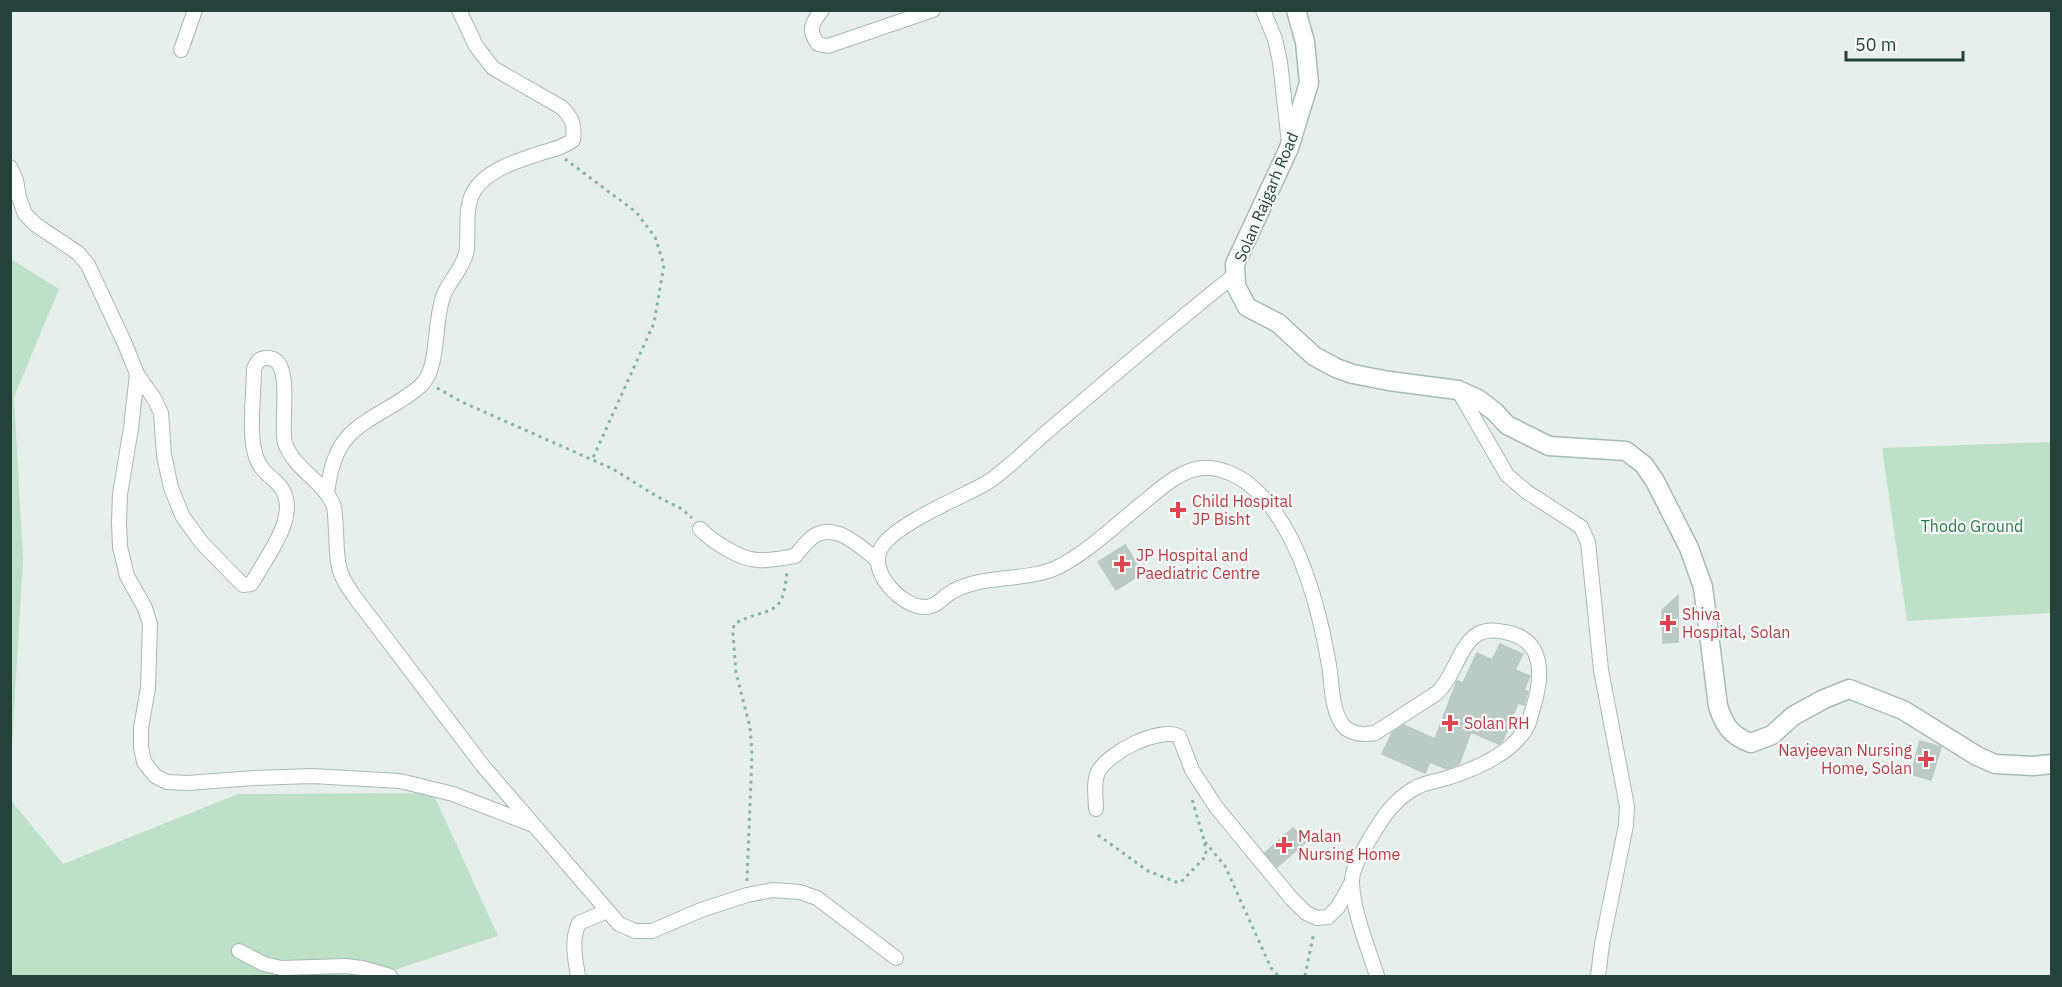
<svg xmlns="http://www.w3.org/2000/svg" width="2062" height="987" viewBox="0 0 2062 987" font-family="'IBM Plex Sans',sans-serif">
	<rect width="100%" height="100%" fill="#e6efeb"/>
	<g fill="#bfe0c8">
		<polygon points="11,259 59,289 14,397 23,559 11,760"/>
		<polygon points="2051,442 2051,613 1907,621 1882,448"/>
		<polygon points="433,793 498,936 388,972 385,976 11,976 10,799 63,864 238,794"/>
	</g>
	<g fill="#bbcac4" stroke="#b8c9c2" stroke-width="1.5">
		<polygon points="1125,545 1143,573 1116,590 1098,562"/>
		<polygon points="1678,596 1678,642 1663,643 1662,610"/>
		<polygon points="1500,644 1523,654 1515,670 1530,676 1524,690 1528,692 1524,705 1518,703 1503,740 1499,744 1471,732 1459,764 1447,769 1430,762 1425,773 1382,754 1392,733 1404,725 1435,739 1457,681 1463,683 1477,653 1492,660"/>
		<polygon points="1920,741 1941,747 1931,780 1911,774"/>
		<polygon points="1293,828 1306,842 1277,867 1265,853"/>
	</g>
	<g fill="none" stroke-linecap="round" stroke-linejoin="round">
		<g stroke="#a8b8b2" stroke-width="16">
			<g id="minor">
				<path d="M822 10C811 24 808 30 818 44L828 46 933 10"/>
				<polyline points="1263,10 1275,39 1280,62 1289,143"/>
				<polyline points="181,50 195,10"/>
				<path d="M10 167 16 180 19 198 25 214 36 225 78 253 88 265 125 344 137 374 155 400 161 413 164 455 171 488 183 517 202 543 243 585 251 584 255 578C268 554 299 516 282 489 274 477 262 474 256 457 248 433 254 395 254 369 256 363 259 358 266 358 296 356 279 424 285 443 294 469 322 480 333 504 336 512 335 522 336 531 337 546 336 563 342 576 345 583 350 590 354 596L483 766 619 924 635 931H652L701 910 747 895 773 890 800 892 817 898 896 958"/>
				<path d="M1236 274C1179 319 1124 366 1069 413 1052 427 1035 442 1019 457 1006 468 995 479 981 486 956 499 898 524 883 545 864 570 903 609 927 607 936 606 941 600 947 595 977 573 1025 583 1058 567 1088 552 1118 523 1144 502 1160 489 1179 471 1201 468 1218 466 1238 475 1251 486 1298 525 1319 607 1329 665 1332 683 1331 708 1342 724 1350 735 1363 735 1375 733L1437 693C1455 676 1459 645 1478 634 1485 630 1496 630 1505 632 1545 639 1543 676 1533 708 1531 713 1530 720 1528 725 1514 752 1478 768 1450 777 1439 781 1425 782 1415 788 1392 801 1381 820 1368 842 1361 855 1351 869 1352 884 1354 915 1368 947 1377 976"/>
				<polyline points="137,374 131,428 120,494 119,522 120,547 127,576 145,608 150,624 148,688 141,728 141,747 144,762 155,776 167,782 187,783 254,778 312,776 400,781 453,794 531,824"/>
				<polyline points="1458,390 1507,475 1527,492 1581,527 1588,542 1601,670 1627,806 1626,825 1602,944 1598,976"/>
				<path d="M327 492C335 438 350 430 395 404 404 398 417 391 424 382 439 364 434 317 444 294 450 280 462 269 466 254 470 234 463 210 474 191 486 171 514 162 535 155 549 150 561 149 573 140 575 125 572 117 561 107L493 68 476 46 459 10"/>
				<path d="M700 529C712 541 739 559 757 560 769 561 782 558 795 556 799 552 802 547 807 542 830 517 857 544 876 559"/>
				<path d="M1096 809C1096 798 1093 783 1098 772 1109 752 1158 727 1179 736L1192 770 1216 807 1291 898 1306 913 1317 918 1328 917 1338 907 1352 882"/>
				<polyline points="239,951 264,964 281,968 345,966 362,968 390,976"/>
				<path d="M578 976C575 958 571 940 579 923L607 911"/>
			</g>
		</g>
		<g stroke="#a4bbb3" stroke-width="21">
			<path id="secondary" d="M1296 10 1305 42 1309 83 1289 148 1235 264 1236 286 1247 307 1278 323 1314 356 1336 368 1353 374 1389 381 1458 390 1478 399 1495 412 1507 425 1549 446 1626 451 1644 465 1655 481 1689 548 1703 587 1718 706C1724 725 1731 736 1751 743L1772 735 1793 716 1824 699 1849 689 1903 710 1977 756 1995 764 2033 766 2052 764"/>
		</g>
		<g stroke="#86b3a5" stroke-width="3" stroke-dasharray="3 4.5" stroke-linecap="butt">
			<polyline points="565,159 636,212 655,237 664,265 654,323 592,460"/>
			<polyline points="437,388 462,402 613,469 658,497 682,509 692,518"/>
			<path d="M1098 835 1148 871 1176 882H1181L1206 856C1206 839 1196 817 1192 798"/>
			<polyline points="1205,842 1225,866 1271,968 1278,976"/>
			<path d="M747 881 752 754 750 727 736 673 733 634 734 624C769 605 783 621 787 571"/>
			<polyline points="1305,976 1314,932"/>
		</g>
		<use href="#minor" stroke="#fff" stroke-width="14"/>
		<use href="#secondary" stroke="#fff" stroke-width="18"/>
	</g>
	<g fill="#e0444e" stroke="#f7fbf9" stroke-width="2">
		<path d="M1175 501h6v6h6v6h-6v6h-6v-6h-6v-6h6z"/>
		<path d="M1119 555h6v6h6v6h-6v6h-6v-6h-6v-6h6z"/>
		<path d="M1665 614h6v6h6v6h-6v6h-6v-6h-6v-6h6z"/>
		<path d="M1447 714h6v6h6v6h-6v6h-6v-6h-6v-6h6z"/>
		<path d="M1923 750h6v6h6v6h-6v6h-6v-6h-6v-6h6z"/>
		<path d="M1281 836h6v6h6v6h-6v6h-6v-6h-6v-6h6z"/>
	</g>
	<g text-anchor="middle" dominant-baseline="central" stroke-width="4.5" stroke-linejoin="round" paint-order="stroke">
		<g font-size="16" fill="#24423a" stroke="#f7fbf9">
			<text transform="translate(1266 197) rotate(-67)">Solan Rajgarh Road</text>
		</g>
		<g font-size="16" fill="#be3a42" stroke="#f7fbf9" text-anchor="start">
			<text x="1192" y="501">Child Hospital<tspan x="1192" dy="18">JP Bisht</tspan></text>
			<text x="1136" y="555">JP Hospital and<tspan x="1136" dy="18">Paediatric Centre</tspan></text>
			<text x="1682" y="614">Shiva<tspan x="1682" dy="18">Hospital, Solan</tspan></text>
			<text x="1464" y="723">Solan RH</text>
			<text x="1912" y="750" text-anchor="end">Navjeevan Nursing<tspan x="1912" dy="18">Home, Solan</tspan></text>
			<text x="1298" y="836">Malan<tspan x="1298" dy="18">Nursing Home</tspan></text>
		</g>
		<g font-size="16" fill="#2d7a4b" stroke="#f7fbf9">
			<text x="1972" y="526">Thodo Ground</text>
		</g>
	</g>
	<rect width="2062" height="987" fill="none" stroke="#24423a" stroke-width="24"/>
	<path d="M1846 51v9h117v-9" fill="none" stroke="#24423a" stroke-width="3"/>
	<text x="1855" y="51" font-size="18" fill="#24423a" stroke="#f7fbf9" stroke-width="4.5" paint-order="stroke">50 m</text>
</svg>
